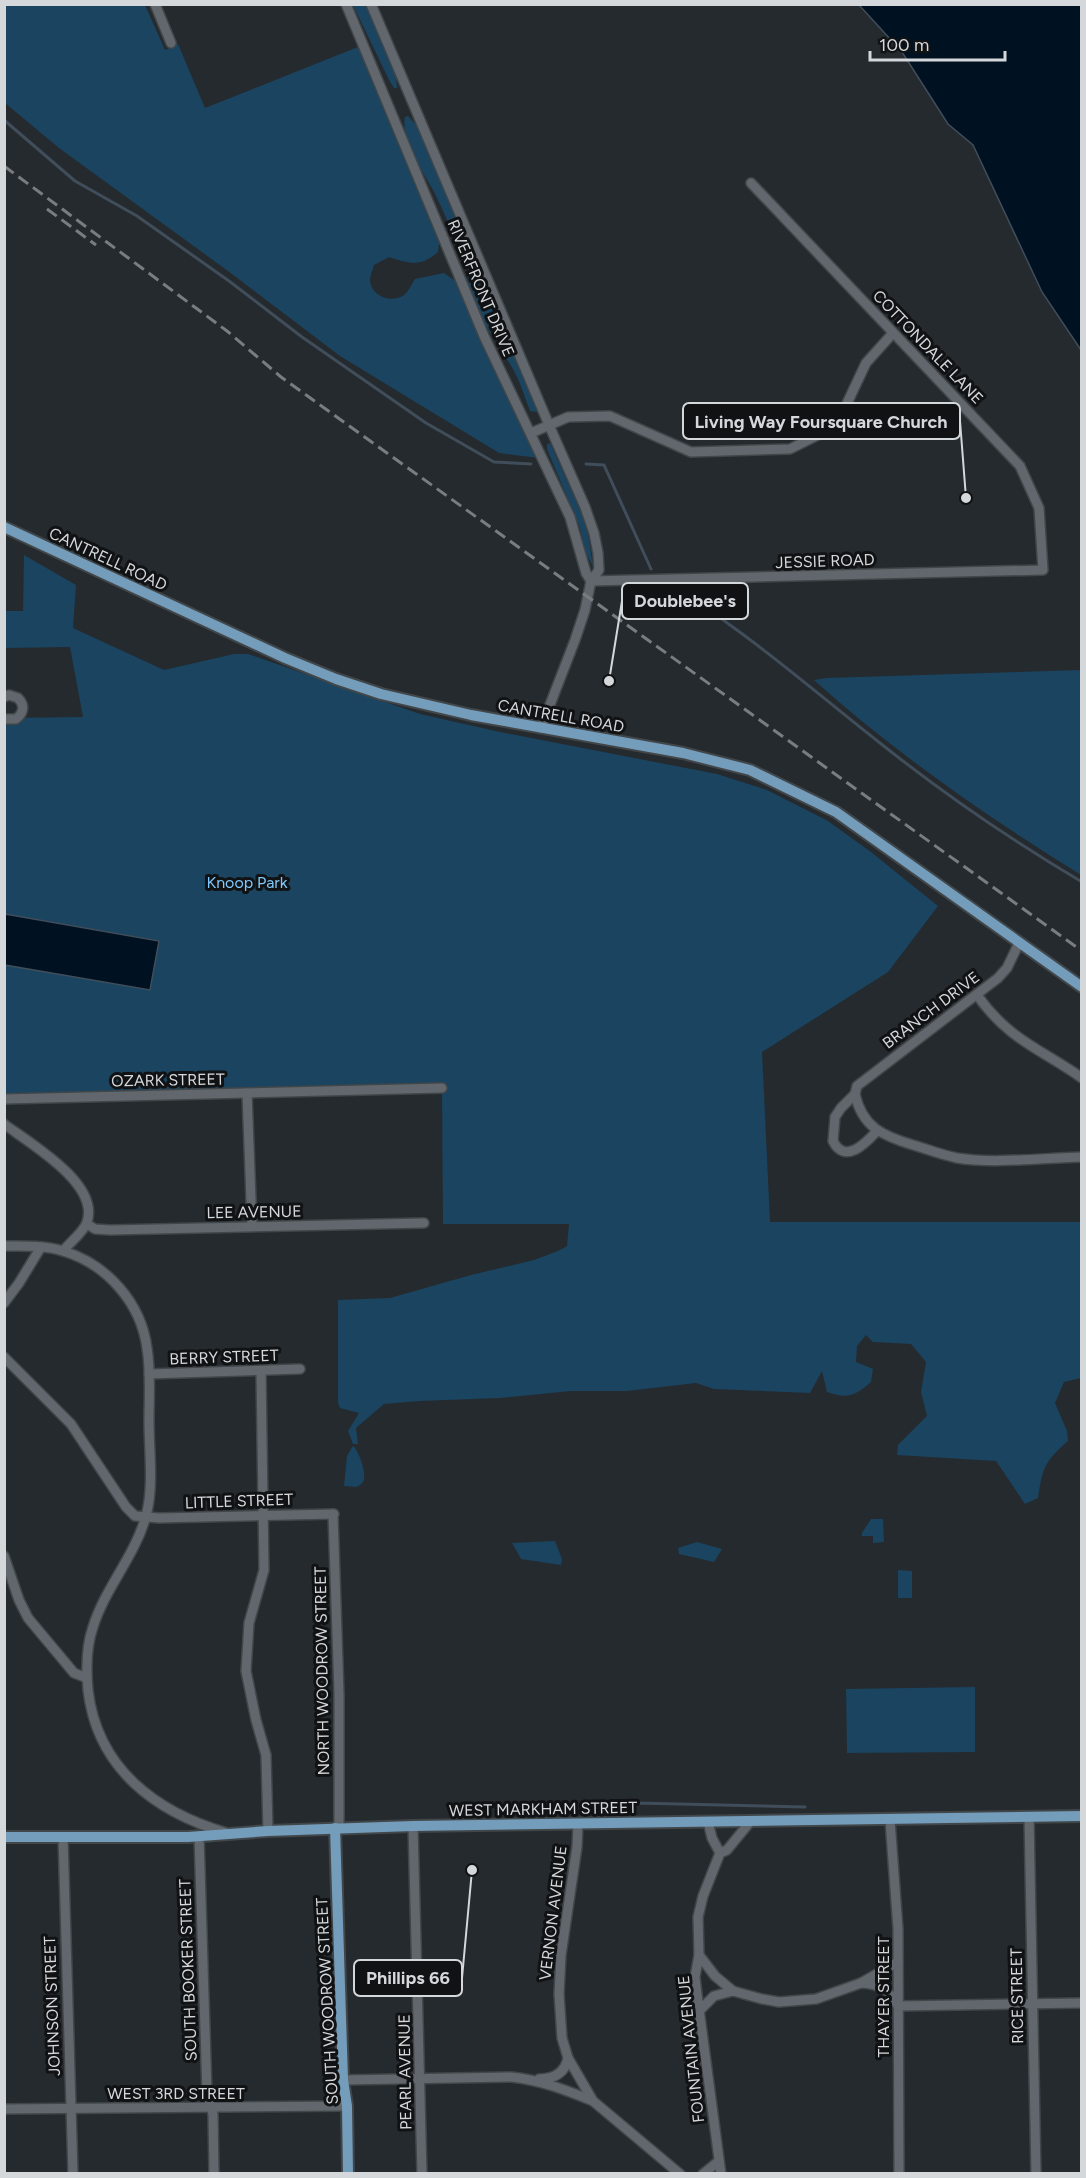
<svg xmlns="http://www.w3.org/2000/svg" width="1086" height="2178" viewBox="0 0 1086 2178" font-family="Figtree,sans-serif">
	<rect width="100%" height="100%" fill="#252a2e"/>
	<g fill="#1a4460">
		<path d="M4 5H145L165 50 178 44 205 108 358 47 439 243 438 252C421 267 410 264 389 257L374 265C373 270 370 275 370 280 371 296 391 304 404 295 408 292 412 284 415 279L444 273 457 282 489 359 539 458 499 453 340 356 232 274 59 148 5 103Z"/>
		<polygon points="353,5 367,5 396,75 397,88 394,88 389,80"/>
		<path d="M408 116 417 126 462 233 463 244 459 243C449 227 443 209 434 192 423 170 400 143 405 117Z"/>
		<path d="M471 273 479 284 515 353 538 409 537 412 530 411C525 398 521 384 514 371 499 343 468 308 468 274Z"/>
		<polygon points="550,443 584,519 588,534 593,566 585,552 580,528 547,449 547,444"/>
		<path d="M24 555 76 585 73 628 164 670 234 654H248L420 714 500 732 717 774 767 790 828 821 871 852 938 906 888 972 762 1052 770 1222H1081V1378L1064 1382 1055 1403 1067 1431 1068 1441C1044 1462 1043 1467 1038 1498L1025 1504 996 1461 897 1455 898 1445 927 1416 921 1392 926 1362 911 1344 873 1342 866 1335 857 1346 856 1362 873 1369 871 1382C855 1396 848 1399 827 1392L822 1371 810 1393 714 1389 696 1383 627 1391H571L500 1398 419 1401 384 1404 356 1428 358 1444H353L348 1431 359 1413 340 1408 338 1403V1300L390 1298 471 1275 534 1260 558 1251 567 1246 569 1224H443L442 1089 5 1101 4 718 83 717 70 647 5 648V611H23Z"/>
		<path d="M1081 670V875C988 817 896 754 814 680L826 678Z"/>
		<path d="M353 1446C359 1451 366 1472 364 1480 362 1484 360 1485 357 1487L344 1486 347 1456Z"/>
		<polygon points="871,1519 883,1519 884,1542 873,1543 873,1536 862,1536 862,1533"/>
		<polygon points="555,1541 562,1559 561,1565 521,1559 512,1543"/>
		<polygon points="697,1542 722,1549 714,1562 679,1554 678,1548"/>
		<polygon points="898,1570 912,1571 912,1598 898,1598"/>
		<polygon points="975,1687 975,1752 847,1753 846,1689"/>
	</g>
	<g fill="#001222" stroke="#404d5a" stroke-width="1.5">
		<polygon points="859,5 1081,5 1081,350 1042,292 973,145 948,124 902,52"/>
		<polygon points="5,914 159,941 150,990 5,965"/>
	</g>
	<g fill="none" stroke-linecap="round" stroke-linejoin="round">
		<g stroke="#404d5a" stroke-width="3">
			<polyline points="4,120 75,181 137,216 229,281 302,337 426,423 494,462 531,464"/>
			<polyline points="586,464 604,465 651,569"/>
			<path d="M664 587C692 594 707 608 730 625 782 662 830 704 880 743 944 794 1011 840 1082 882"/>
			<polyline points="490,1805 541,1807 575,1806"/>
			<polyline points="594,1805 636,1803 805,1807"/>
		</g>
		<g stroke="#414649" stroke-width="12">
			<g id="minor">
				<polyline points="155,4 171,43"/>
				<polyline points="346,4 484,336 570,517 586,573 591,581"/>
				<polyline points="371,4 549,425 585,507 594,533 598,553 599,570 591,581 585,610 575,640 541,728"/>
				<polyline points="531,433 568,417 610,416 691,452 790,449 820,434 842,414 866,363 893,333"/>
				<polyline points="591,581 1043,570 1039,508 1020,466 751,183"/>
				<path d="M4 697 9 695 18 698C25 705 24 713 16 719H4"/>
				<path d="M977 995C1009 1040 1039 1048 1082 1078"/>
				<polyline points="247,1093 252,1226"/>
				<path d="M855 1094C862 1127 883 1136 913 1145 927 1149 942 1155 957 1158 993 1164 1044 1158 1082 1157"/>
				<polyline points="4,1099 442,1088"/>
				<path d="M4 1124C31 1144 100 1184 87 1222 84 1232 70 1242 63 1251"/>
				<path d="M877 1131C866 1143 845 1165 833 1141L835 1117 841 1108 855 1094 857 1086 998 978 1007 968 1019 943"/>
				<polyline points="87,1224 95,1229 110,1230 424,1223"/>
				<path d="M4 1246C24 1246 44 1245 63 1251 107 1264 141 1303 147 1348 151 1372 149 1397 149 1421 149 1452 154 1486 146 1516 135 1556 105 1588 93 1627 86 1647 86 1669 88 1690 97 1768 155 1812 227 1833"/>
				<polyline points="4,1303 19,1283 41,1247"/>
				<polyline points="4,1357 71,1424 126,1507 135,1516 159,1518 334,1514"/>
				<polyline points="261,1372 264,1570 249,1623 246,1671 256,1720 266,1755 268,1831"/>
				<polyline points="149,1374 300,1369"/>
				<polyline points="333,1514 339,1694 339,1828"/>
				<polyline points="4,1556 19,1600 28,1618 74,1673 87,1678"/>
				<polyline points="1029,1817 1036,2174"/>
				<polyline points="890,1820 898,1929 899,2174"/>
				<polyline points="708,1822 712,1838 720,1853"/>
				<polyline points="578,1824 577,1847 561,1955 559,1994 562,2038 568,2058 593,2101 680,2174"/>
				<polyline points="413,1826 422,2174"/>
				<polyline points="199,1836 207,2094 213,2114 214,2174"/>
				<polyline points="63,1837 73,2174"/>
				<polyline points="699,1955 715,1976 733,1991"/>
				<path d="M861 1983C879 1984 889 1989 898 2006L1082 2003"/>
				<polyline points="699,2011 714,1996 733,1991 762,1999 779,2002 816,1999 861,1983 898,1962"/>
				<path d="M539 2079C554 2079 565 2073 568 2058"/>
				<path d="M343 2080 511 2077C540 2080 566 2090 593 2101"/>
				<polyline points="4,2109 347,2106"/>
				<polyline points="703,2174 719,2161"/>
				<polyline points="721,2174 697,1994 695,1977 699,1955 698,1917 703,1896 720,1853 727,1850 750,1822"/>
			</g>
		</g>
		<g stroke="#414649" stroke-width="14">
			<g id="major">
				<polyline points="4,527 285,658 336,679 381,694 471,715 683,753 750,770 836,812 1082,987"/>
				<polyline points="335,1828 343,2080 347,2106 348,2174"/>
				<polyline points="4,1837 188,1837 268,1831 413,1826 1082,1816"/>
			</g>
		</g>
		<use href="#minor" stroke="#61676c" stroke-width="9"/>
		<use href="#major" stroke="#749cbb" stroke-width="10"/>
		<g stroke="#797d81" stroke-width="3" stroke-dasharray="12 6" stroke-linecap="butt">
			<polyline points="4,166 227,331 281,377 1082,951"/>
			<polyline points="47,209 96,245"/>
		</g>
	</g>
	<g text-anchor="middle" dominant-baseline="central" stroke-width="6" stroke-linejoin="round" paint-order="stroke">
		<g font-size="16" fill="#d4d8db" stroke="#101214">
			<text transform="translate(481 288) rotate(67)">RIVERFRONT DRIVE</text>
			<text transform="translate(928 347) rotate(46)">COTTONDALE LANE</text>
			<text transform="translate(108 559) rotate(25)">CANTRELL ROAD</text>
			<text transform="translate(825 561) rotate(-2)">JESSIE ROAD</text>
			<text transform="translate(561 716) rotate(10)">CANTRELL ROAD</text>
			<text transform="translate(931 1010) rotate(-37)">BRANCH DRIVE</text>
			<text transform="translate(168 1080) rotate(-1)">OZARK STREET</text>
			<text transform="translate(254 1212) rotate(-1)">LEE AVENUE</text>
			<text transform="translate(224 1357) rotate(-2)">BERRY STREET</text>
			<text transform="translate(239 1501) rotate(-2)">LITTLE STREET</text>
			<text transform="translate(322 1671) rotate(-91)">NORTH WOODROW STREET</text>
			<text transform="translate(543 1809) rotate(-1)">WEST MARKHAM STREET</text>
			<text transform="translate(553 1913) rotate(-83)">VERNON AVENUE</text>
			<text transform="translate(188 1970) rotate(-92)">SOUTH BOOKER STREET</text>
			<text transform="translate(1017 1996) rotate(-91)">RICE STREET</text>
			<text transform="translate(883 1997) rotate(-90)">THAYER STREET</text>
			<text transform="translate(327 2001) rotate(-93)">SOUTH WOODROW STREET</text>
			<text transform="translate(52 2006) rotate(-92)">JOHNSON STREET</text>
			<text transform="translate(691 2049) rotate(-96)">FOUNTAIN AVENUE</text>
			<text transform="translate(405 2072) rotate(-91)">PEARL AVENUE</text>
			<text x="176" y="2093">WEST 3RD STREET</text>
		</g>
		<g font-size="16" fill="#7fc9fe" stroke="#101214">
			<text x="247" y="882">Knoop Park</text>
		</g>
	</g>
	<path fill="none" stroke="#d4d8db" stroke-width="2" d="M966 498L960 421M609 681L622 601M472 1870L462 1978"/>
	<g fill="#d4d8db" stroke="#101214" stroke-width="2">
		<circle cx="966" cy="498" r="6"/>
		<circle cx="609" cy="681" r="6"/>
		<circle cx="472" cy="1870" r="6"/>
	</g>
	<g fill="#101214" stroke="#d4d8db" stroke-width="2">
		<rect x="683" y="403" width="277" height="36" rx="6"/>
		<rect x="622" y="583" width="126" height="36" rx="6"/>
		<rect x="354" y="1960" width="108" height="36" rx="6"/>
	</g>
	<g font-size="18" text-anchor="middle" font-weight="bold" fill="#d4d8db">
		<text x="821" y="428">Living Way Foursquare Church</text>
		<text x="685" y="607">Doublebee's</text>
		<text x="408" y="1984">Phillips 66</text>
	</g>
	<rect width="1086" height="2178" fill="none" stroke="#d4d8db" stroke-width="12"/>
	<path d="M870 51v9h135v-9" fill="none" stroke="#d4d8db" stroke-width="3"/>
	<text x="879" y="51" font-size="18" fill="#d4d8db" stroke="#101214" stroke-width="4.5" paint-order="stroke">100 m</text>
</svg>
